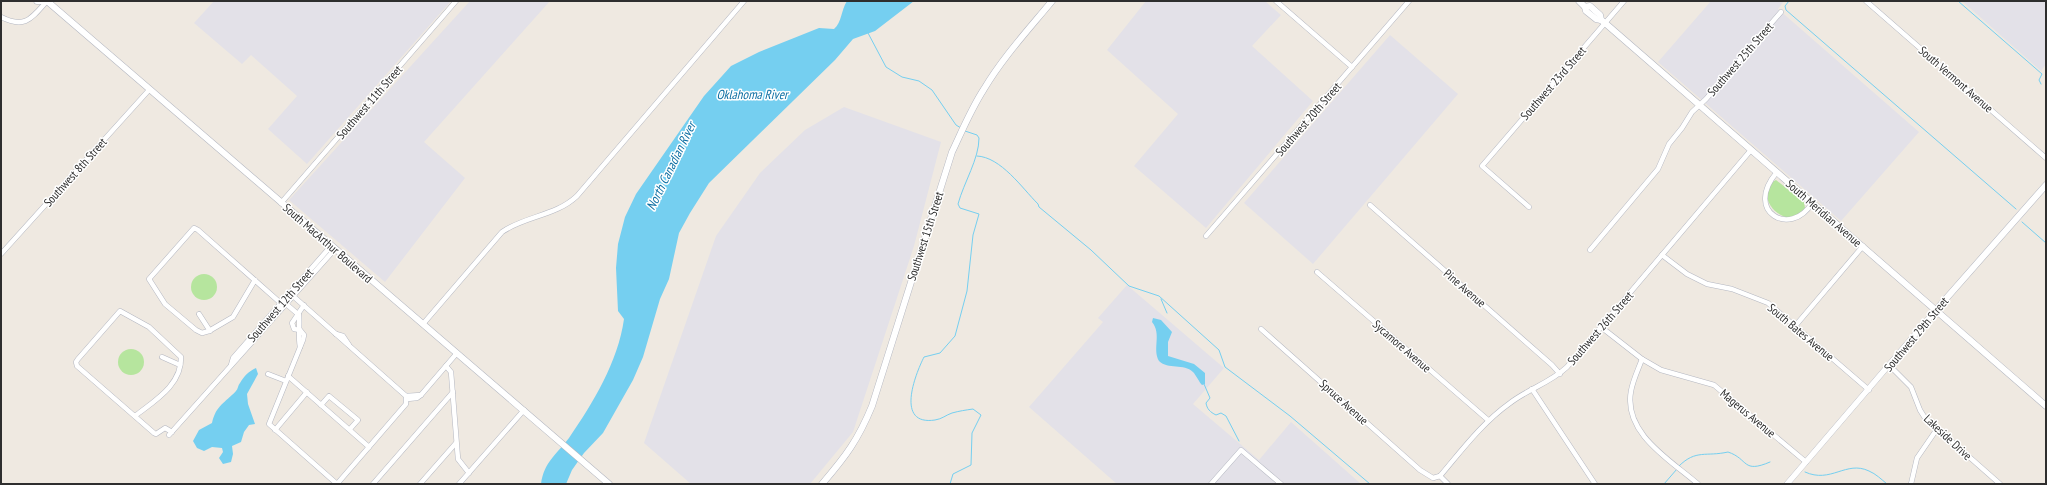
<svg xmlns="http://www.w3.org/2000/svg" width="2047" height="485" viewBox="0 0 2047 485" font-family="'PT Sans Narrow',sans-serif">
	<rect width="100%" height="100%" fill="#efe9e1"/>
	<g fill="#e3e1e8">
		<polygon points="214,1 451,1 307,164 268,129 297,96 251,55 242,64 194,23"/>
		<polygon points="470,1 550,1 424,142 465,178 385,282 289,200"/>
		<polygon points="1146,1 1265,1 1281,15 1252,46 1313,101 1206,228 1134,166 1178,114 1107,50"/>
		<polygon points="1711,1 1784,1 1778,9 1919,132 1841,221 1658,62"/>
		<polygon points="1962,1 2046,1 2046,64 2041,71"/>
		<polygon points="1390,35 1458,94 1313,264 1244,203"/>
		<polygon points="844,107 941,142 914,246 853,432 810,484 691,484 644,443 716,236 760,173 805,130"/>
		<polygon points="1127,285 1224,368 1193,404 1259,460 1291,422 1361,484 1117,484 1029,407 1103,322 1098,318"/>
	</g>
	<g fill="#b6e59e">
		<path d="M1776 180 1804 202 1805 208C1787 237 1749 192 1776 180Z"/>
		<circle cx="204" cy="287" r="13"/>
		<circle cx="131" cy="362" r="13"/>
	</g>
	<g fill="#75cff0">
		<path d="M847 1H914L875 31 853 39 835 60 709 183 690 213 679 233 669 279 660 299 643 357 633 380 603 433 584 453 572 470 566 484H541C544 462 556 455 569 438 593 403 618 362 624 319L618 311 616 268 618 244 625 217 636 194 704 96 731 66 759 52 819 28 834 29C842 22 841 10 847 1Z"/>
		<path d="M1153 318 1161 320 1172 332 1168 342V356L1194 364 1205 373V384L1202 385C1199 382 1196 375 1193 372 1184 363 1168 370 1159 361 1152 349 1162 334 1152 322Z"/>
		<path d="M256 368 258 374 247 394 248 404 255 424 249 425 244 432 241 442 232 446 233 454 231 462 223 464 219 458 223 452 222 448 212 447 204 451 197 448 193 441 199 430 212 423C216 405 225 403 236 391 238 389 238 385 240 383 244 376 249 371 256 368Z"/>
	</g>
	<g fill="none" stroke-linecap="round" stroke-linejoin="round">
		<g stroke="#75cff0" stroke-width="1">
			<polyline points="1789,1 1785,6 1786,10 2016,209"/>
			<polyline points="1958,1 2042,74 2039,80 2041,84"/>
			<polyline points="868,33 886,67 902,77 919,81 932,90 956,125 961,128"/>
			<path d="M977 156C1001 157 1022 188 1038 204L1039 207 1091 250 1129 286 1159 296 1219 350 1225 367 1290 416 1370 484"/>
			<polyline points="2022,222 2046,243"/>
			<polyline points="1161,299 1167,313"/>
			<path d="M1204 384 1210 398 1206 403C1207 409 1210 412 1216 415L1221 413 1226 416 1239 441"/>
			<path d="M1679 466C1696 449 1706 457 1728 452 1749 459 1742 474 1770 462"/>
			<path d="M1805 472C1831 484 1846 460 1869 471 1876 474 1881 479 1887 484"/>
			<path d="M950 484 953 474 971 465 972 433 981 415 973 409C966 410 959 411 952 413 946 415 942 419 935 420 895 426 915 375 924 357L940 353 955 336 967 291 973 235 979 214 960 208 958 204C964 182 979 159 979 138L977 135 965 131"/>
			<polyline points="1664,484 1677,469"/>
		</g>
		<g stroke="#b4b7c1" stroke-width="5.5">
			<g id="minor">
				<polyline points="1276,1 1352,67"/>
				<polyline points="1866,1 2046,158"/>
				<path d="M1 17C25 29 31 19 47 1"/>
				<path d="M1777 172C1743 212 1791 238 1812 203"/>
				<polyline points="281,203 456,1"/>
				<polyline points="1370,205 1552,365 1560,374"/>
				<polyline points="1529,207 1482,166 1624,1"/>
				<polyline points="1206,236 1409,1"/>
				<polyline points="1590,250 1658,169 1669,144 1682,128 1692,112 1706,99 1781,12"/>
				<polyline points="1,254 149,90"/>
				<polyline points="1662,255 1687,274 1707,284 1732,289 1768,303 1869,390"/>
				<polyline points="1317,272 1488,420"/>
				<polyline points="255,280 233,317 209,331 202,333 196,330 165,304 149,279 194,228 198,230 284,306"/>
				<polyline points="293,296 406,396 406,404 337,484 269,424 303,340 304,335 300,330 294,329 292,323 304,305"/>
				<path d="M285 303 299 315C300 326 298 336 300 347"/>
				<polyline points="199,314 210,331"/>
				<path d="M423 324 502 232C525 216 556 216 577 196L744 1"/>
				<polyline points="1796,325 1863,246"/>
				<polyline points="1601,327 1642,359 1661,370 1714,385 1806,462"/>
				<path d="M1261 329 1420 470 1433 478 1440 476C1462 450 1482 423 1510 403 1528 389 1550 383 1567 367L1751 150"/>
				<polyline points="336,334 343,336 349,345"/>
				<polyline points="162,357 180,365"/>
				<path d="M1642 359C1638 370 1633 380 1631 391 1623 434 1672 461 1698 484"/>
				<polyline points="231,365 233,358 331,246"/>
				<polyline points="446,366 451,372 458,459 469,473"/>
				<polyline points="1890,366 1911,387 1920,410 1925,418 2000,484"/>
				<polyline points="268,374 286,381"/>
				<polyline points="288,376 369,447"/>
				<polyline points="1532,389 1595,484"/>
				<polyline points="406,396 421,395"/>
				<polyline points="407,399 417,398 421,395 457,353"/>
				<polyline points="321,405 329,396 358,420 350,429"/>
				<path d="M135 416C154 401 182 385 181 357L149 327 120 311 78 359 76 362 77 366 154 433 156 434 165 428 172 432"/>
				<polyline points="275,430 307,392"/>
				<polyline points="169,435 335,249"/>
				<polyline points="1440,476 1448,484"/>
				<polyline points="373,484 453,392"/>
				<polyline points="420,484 456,443"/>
				<polyline points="459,484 524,410"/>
				<polyline points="1211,484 1241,450 1281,484"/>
				<polyline points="1911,484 1917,458 1937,429"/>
			</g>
		</g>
		<g stroke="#b4b7c1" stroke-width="6">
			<polyline id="tertiary" points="1787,484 1936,310"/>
		</g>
		<g stroke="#b4b7c1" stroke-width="7">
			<g id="secondary">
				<polyline points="37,1 47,1 609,484"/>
				<polyline points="1579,1 1585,7 1586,11 1596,19 1601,20"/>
				<polyline points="1585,7 1590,6 1600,15 1601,20 1605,23 2046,406"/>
				<polyline points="1936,310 2046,185"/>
				<path d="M822 484C846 456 858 440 872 406L952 152C962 131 971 109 984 89 1003 57 1029 29 1052 1"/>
			</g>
		</g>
		<use href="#minor" stroke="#fff" stroke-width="4.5"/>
		<use href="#tertiary" stroke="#fff" stroke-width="5.5"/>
		<use href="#secondary" stroke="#fff" stroke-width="6"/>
	</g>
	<g text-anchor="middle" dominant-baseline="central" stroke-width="3" stroke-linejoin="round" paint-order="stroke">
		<g font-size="12" fill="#2e2e2e" stroke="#fff">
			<text transform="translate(1740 59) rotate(-49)">Southwest 25th Street</text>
			<text transform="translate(1956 79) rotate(41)">South Vermont Avenue</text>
			<text transform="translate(1553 83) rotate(-49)">Southwest 23rd Street</text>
			<text transform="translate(369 102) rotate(-49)">Southwest 11th Street</text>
			<text transform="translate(1308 119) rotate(-49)">Southwest 20th Street</text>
			<text transform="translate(75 172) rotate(-48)">Southwest 8th Street</text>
			<text transform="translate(1824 213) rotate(41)">South Meridian Avenue</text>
			<text transform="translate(925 236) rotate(-72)">Southwest 15th Street</text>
			<text transform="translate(328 243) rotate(41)">South MacArthur Boulevard</text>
			<text transform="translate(1465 288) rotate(41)">Pine Avenue</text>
			<text transform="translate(280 305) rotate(-49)">Southwest 12th Street</text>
			<text transform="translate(1600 328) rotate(-49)">Southwest 26th Street</text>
			<text transform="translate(1801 332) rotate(40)">South Bates Avenue</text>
			<text transform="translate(1916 334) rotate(-50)">Southwest 29th Street</text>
			<text transform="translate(1402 346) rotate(41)">Sycamore Avenue</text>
			<text transform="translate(1344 402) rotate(42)">Spruce Avenue</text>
			<text transform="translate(1748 413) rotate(40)">Magerus Avenue</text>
			<text transform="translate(1948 437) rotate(43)">Lakeside Drive</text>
		</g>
		<g font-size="13" font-style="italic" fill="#0d6fa3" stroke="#fff">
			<text x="752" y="94">Oklahoma River</text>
			<text transform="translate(671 166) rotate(-64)">North Canadian River</text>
		</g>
	</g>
	<rect width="2047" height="485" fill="none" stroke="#2e2e2e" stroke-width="4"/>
</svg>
